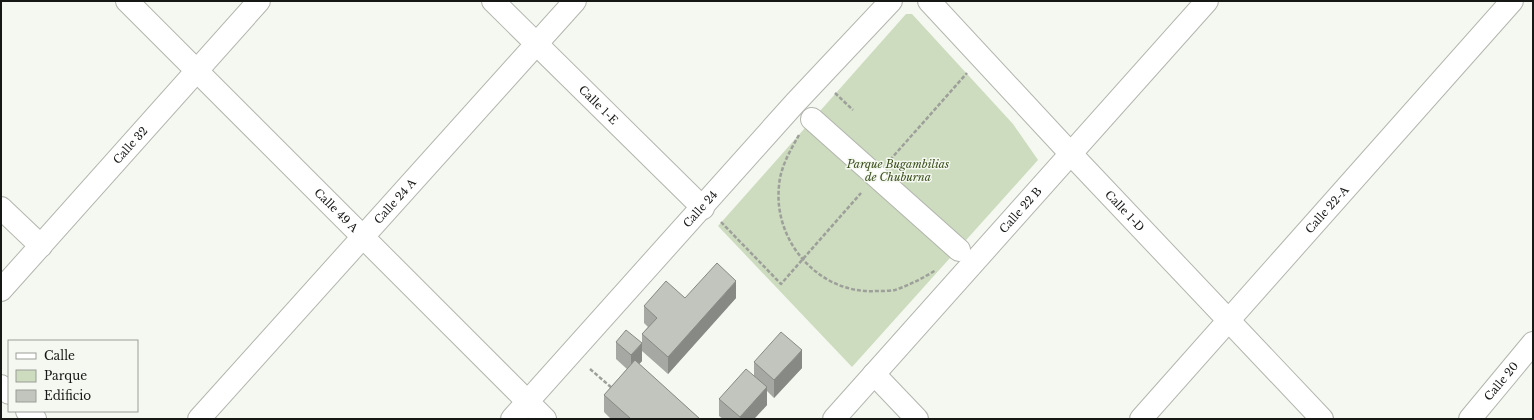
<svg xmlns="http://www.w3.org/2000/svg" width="1534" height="420" viewBox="0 0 1534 420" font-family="'Libre Baskerville',serif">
	<rect width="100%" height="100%" fill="#f4f8f0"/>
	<polygon fill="#cddbbe" points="906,14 912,14 1013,124 1038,160 852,367 718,226"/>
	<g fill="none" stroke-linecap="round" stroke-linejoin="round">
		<g stroke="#b2b6ae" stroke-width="24">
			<g id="minor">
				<path id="s1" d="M127 1 545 419"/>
				<path id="s2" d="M493 1 703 208"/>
				<path id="s3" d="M929 1 1071 154 1322 419"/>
				<polyline points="812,119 959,250"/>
				<polyline points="1,208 41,246"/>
				<path id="s4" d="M1 290 259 1"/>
				<polyline points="874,374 917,419"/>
				<polyline points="1,386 9,393"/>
				<polyline points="27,411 35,419"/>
				<path id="s5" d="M199 419 575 1"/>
				<path id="s6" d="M512 419 795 103 891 1"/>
				<path id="s7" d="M834 419 1207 1"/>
				<path id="s8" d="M1141 419 1512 1"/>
				<path id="s9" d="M1470 419 1533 343"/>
			</g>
		</g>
		<g stroke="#9da09a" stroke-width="2.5" stroke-dasharray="4 2" stroke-linecap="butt">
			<polyline points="835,93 853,110"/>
			<path d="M799 135C790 151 780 168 779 186 773 242 820 295 877 291 883 291 890 291 895 290 910 285 923 278 936 270"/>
			<polyline points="890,160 967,73"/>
			<polyline points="721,222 781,284 861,193"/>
			<polyline points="590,369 612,388"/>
		</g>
		<use href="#minor" stroke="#fff" stroke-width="22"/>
	</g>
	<g fill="#a6a9a3">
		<polygon points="685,298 736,298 668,374 642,351 642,334 648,327 644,323 644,306"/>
		<polygon points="616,342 642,361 639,364 700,419 611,419 604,412 604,395 627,369 616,359"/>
		<polygon points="754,362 802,368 774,398 767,391 767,405 754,419 723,419 719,416 719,399 754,376"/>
	</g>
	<g fill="#878a84">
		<polygon points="736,281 736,298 668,374 668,357"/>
		<polygon points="642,343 642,361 631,373 631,355"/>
		<polygon points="802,350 802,368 774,398 774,380"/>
		<polygon points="767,387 767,405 754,419 740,419 740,417"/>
	</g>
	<g fill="#c1c5bd" stroke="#878a84">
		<polygon points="717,263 736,281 668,357 642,334 657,318 644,306 666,281 685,298"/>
		<polygon points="626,330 642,343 631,355 616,342"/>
		<polygon points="781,332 802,350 774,380 754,362"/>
		<polygon points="635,360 700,419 631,419 604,395"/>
		<polygon points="746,369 767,387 740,417 719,399"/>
	</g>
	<g text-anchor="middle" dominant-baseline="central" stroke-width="3" stroke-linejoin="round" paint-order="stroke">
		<g font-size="11" fill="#161815" stroke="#f4f8f0">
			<text stroke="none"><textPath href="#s2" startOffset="148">Calle 1-E</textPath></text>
			<text stroke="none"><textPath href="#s4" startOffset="194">Calle 32</textPath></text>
			<text stroke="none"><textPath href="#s5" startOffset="293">Calle 24 A</textPath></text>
			<text stroke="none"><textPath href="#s1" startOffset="296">Calle 49 A</textPath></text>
			<text stroke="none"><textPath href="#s6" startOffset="282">Calle 24</textPath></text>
			<text stroke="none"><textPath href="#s7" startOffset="280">Calle 22 B</textPath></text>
			<text stroke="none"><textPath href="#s8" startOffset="280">Calle 22-A</textPath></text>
			<text stroke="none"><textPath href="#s3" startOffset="287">Calle 1-D</textPath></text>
			<text stroke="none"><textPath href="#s9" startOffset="49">Calle 20</textPath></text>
		</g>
		<g font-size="11" font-style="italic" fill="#3b4f1c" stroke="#f4f8f0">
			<text x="898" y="164">Parque Bugambilias<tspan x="898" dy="13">de Chuburna</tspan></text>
		</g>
	</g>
	<rect width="1534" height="420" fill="none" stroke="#161815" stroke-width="4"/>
	<rect x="8" y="340" width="130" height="72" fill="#f4f8f0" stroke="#9b9e98"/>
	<rect x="16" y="353" width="20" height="6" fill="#ffffff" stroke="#9b9e98"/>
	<text x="44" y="360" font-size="12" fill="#161815">Calle</text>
	<rect x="16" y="370" width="20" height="12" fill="#cddbbe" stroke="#9b9e98"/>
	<text x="44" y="380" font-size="12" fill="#161815">Parque</text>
	<rect x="16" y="390" width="20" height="12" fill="#c1c5bd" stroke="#9b9e98"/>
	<text x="44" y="400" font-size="12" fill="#161815">Edificio</text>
</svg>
